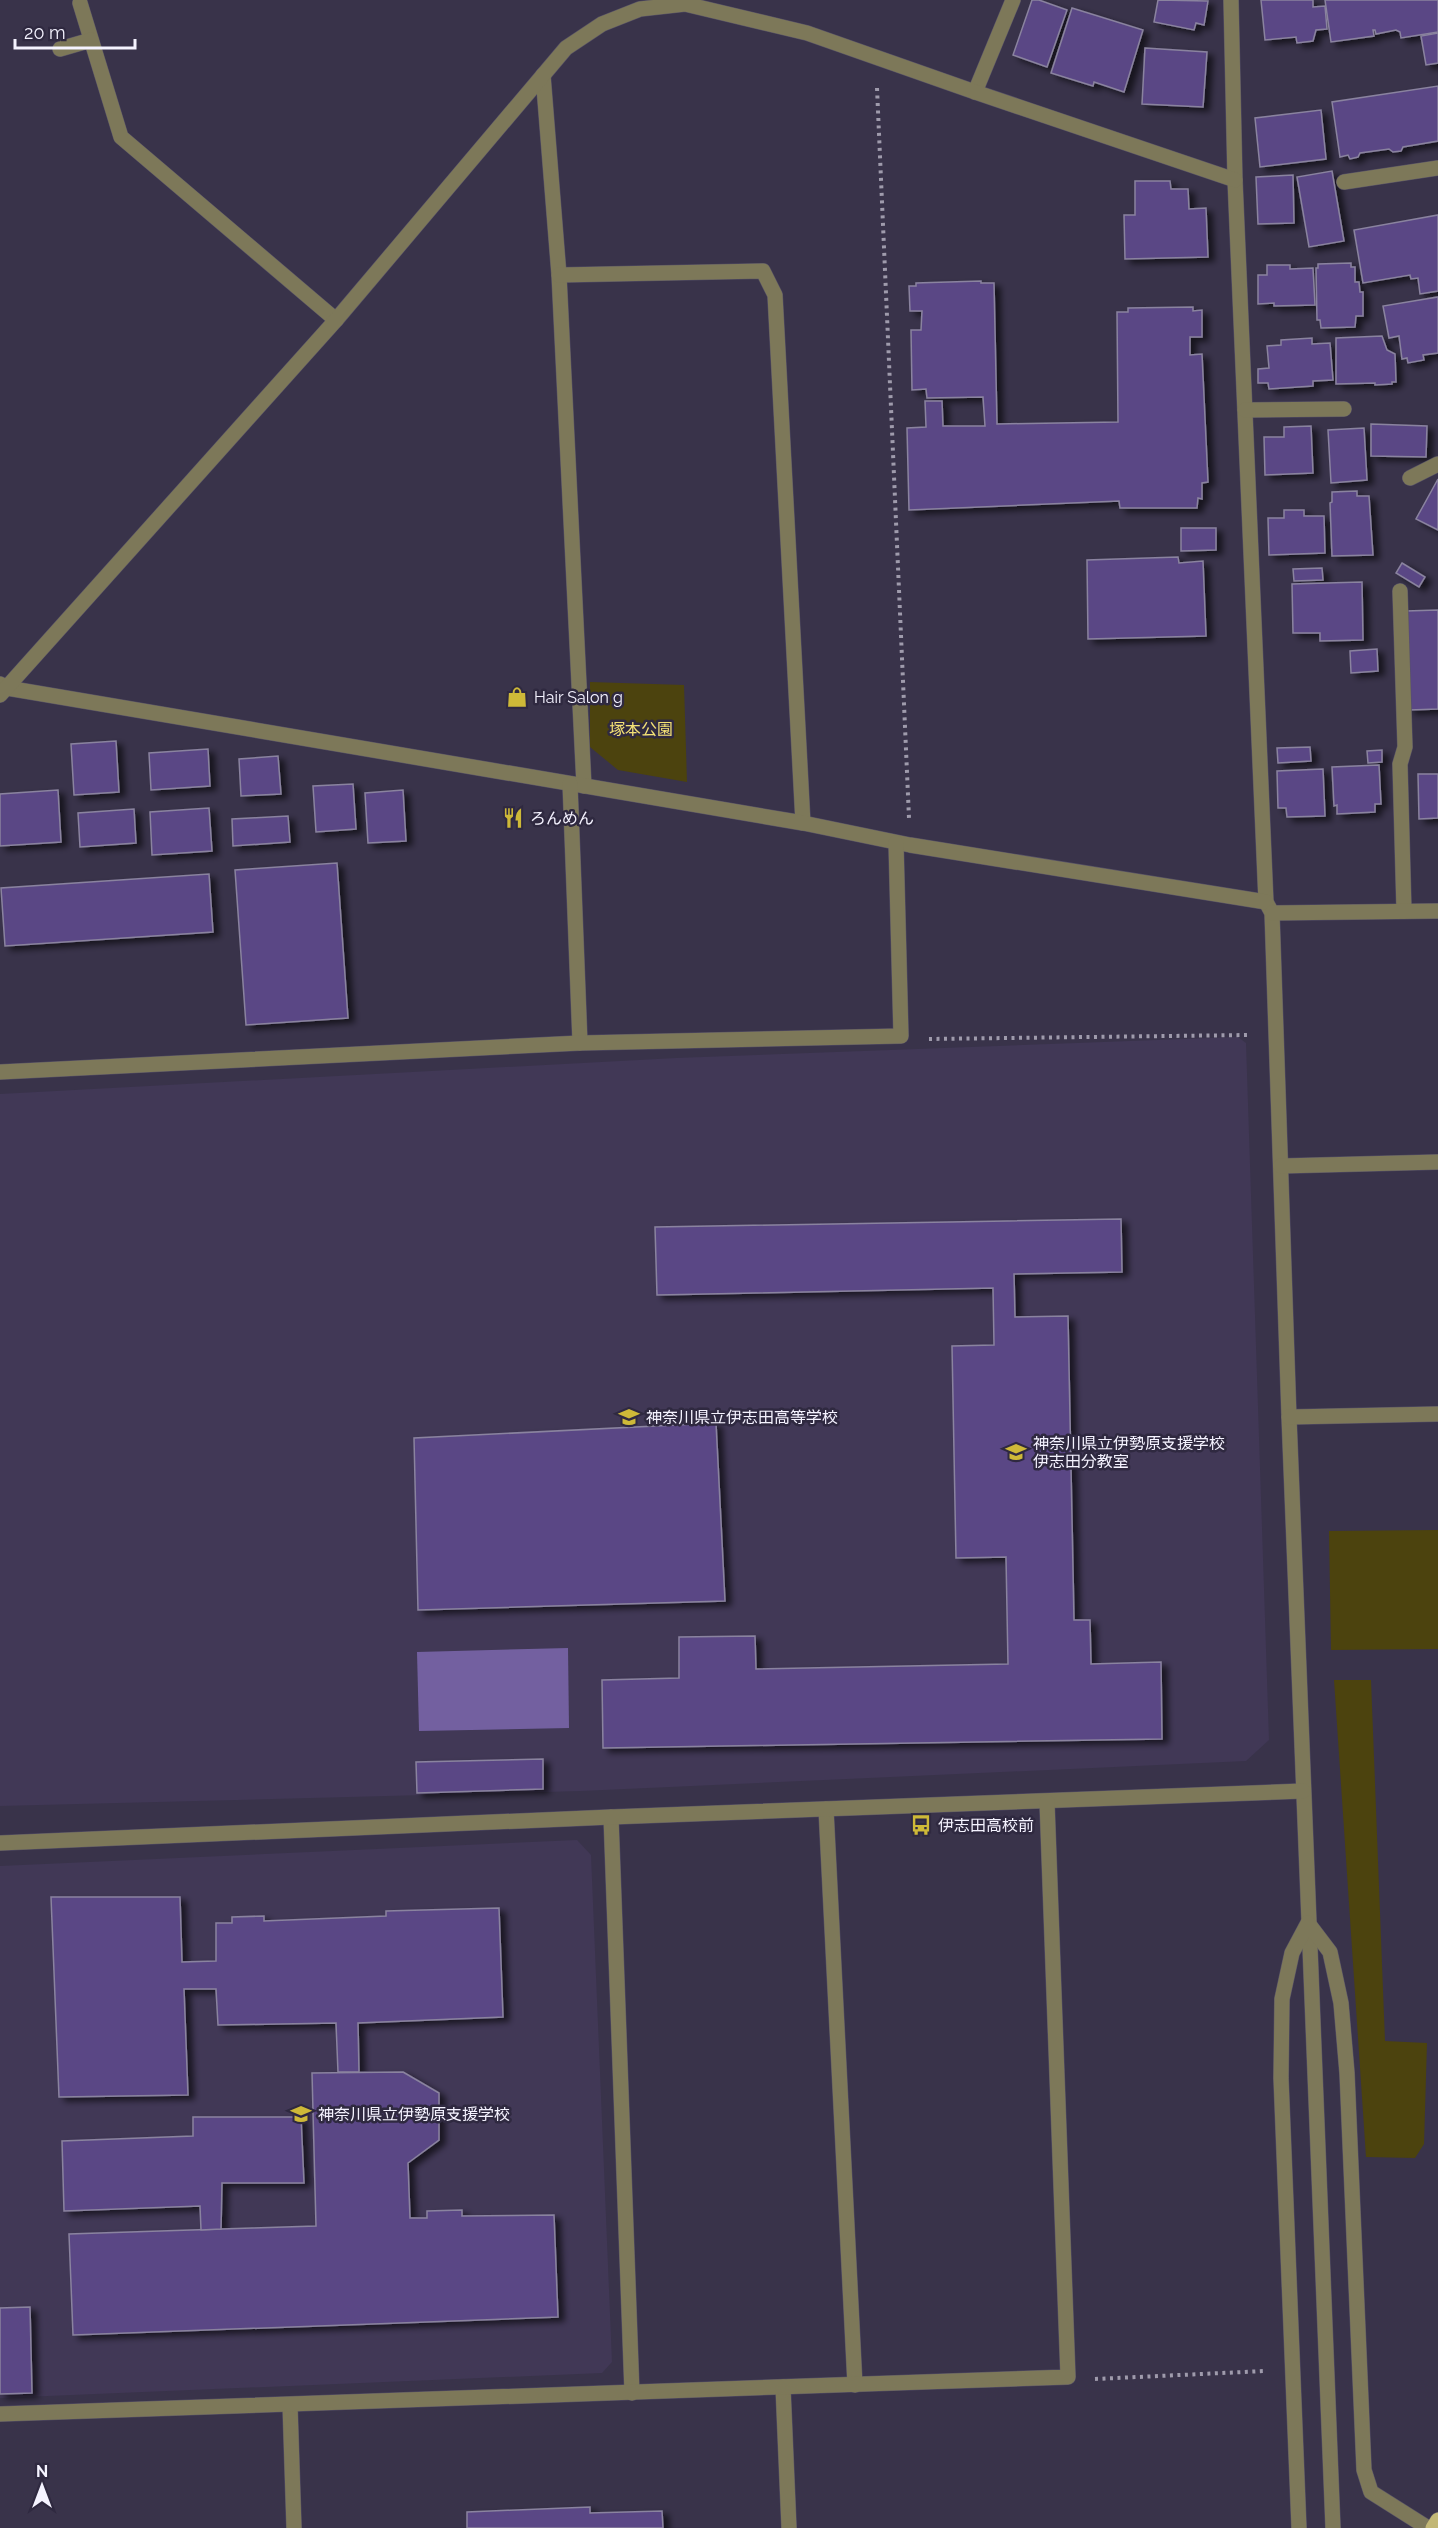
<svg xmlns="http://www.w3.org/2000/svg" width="1438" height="2528" viewBox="0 0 1438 2528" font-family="Raleway,'Noto Sans JP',sans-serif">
	<defs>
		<filter id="shadow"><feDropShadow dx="6" dy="4" stdDeviation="3" flood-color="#0009"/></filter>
	</defs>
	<rect width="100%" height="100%" fill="#39334a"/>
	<g fill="#413856">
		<polygon points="1238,1037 1246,1043 1269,1740 1246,1761 581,1791 0,1806 0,1094 676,1058"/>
		<polygon points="577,1840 591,1855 612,2362 602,2373 0,2398 0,1866"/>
	</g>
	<g fill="#4c430e">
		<polygon points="590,682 684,685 687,782 618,770 590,747"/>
		<polygon points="1438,1530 1438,1649 1331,1650 1329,1531"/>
		<polygon points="1334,1680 1371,1680 1385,2041 1427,2043 1424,2144 1415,2158 1366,2157"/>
	</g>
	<polygon fill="#7360a0" points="568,1648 569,1728 419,1731 417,1652"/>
	<g fill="#5a4785" stroke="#8a839f" stroke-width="1.5" filter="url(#shadow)">
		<polygon points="1032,0 1039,0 1067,10 1047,67 1013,55"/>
		<polygon points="1158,0 1208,1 1204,25 1196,23 1194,30 1154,22"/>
		<polygon points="1261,0 1313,0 1313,7 1325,6 1327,29 1316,30 1313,41 1297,43 1296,37 1265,40"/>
		<polygon points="1325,0 1438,0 1438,32 1401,38 1400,32 1396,30 1376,34 1375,30 1373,30 1374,36 1331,42"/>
		<polygon points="1072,8 1143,30 1124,92 1094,82 1093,86 1051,73"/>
		<polygon points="1438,33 1438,63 1426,65 1421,36"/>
		<polygon points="1145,48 1207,52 1203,107 1142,104"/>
		<polygon points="1438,86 1438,141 1403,147 1401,151 1393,152 1389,149 1360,153 1358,157 1350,159 1348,155 1340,157 1332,102"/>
		<polygon points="1321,110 1326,159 1260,167 1255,118"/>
		<polygon points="1332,171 1344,241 1309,247 1297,177"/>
		<polygon points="1293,175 1294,223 1258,224 1256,177"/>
		<polygon points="1135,181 1170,181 1171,189 1188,189 1189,209 1206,208 1208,257 1125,259 1124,215 1135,215"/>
		<polygon points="1438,215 1438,291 1420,294 1418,278 1411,279 1410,275 1363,283 1354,230"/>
		<polygon points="1351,263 1351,267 1355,267 1355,282 1359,282 1360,292 1363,292 1363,316 1356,316 1355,327 1321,328 1320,320 1317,320 1316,268 1318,268 1318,264"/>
		<polygon points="1267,265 1290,265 1290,269 1313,268 1315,305 1274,306 1274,303 1258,304 1258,275 1267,275"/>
		<polygon points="981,281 981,283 994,283 997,424 1118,422 1117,312 1128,312 1128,308 1193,307 1193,311 1202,310 1202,337 1190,337 1190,355 1202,354 1208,482 1202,483 1202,499 1198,498 1197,508 1120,508 1119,501 909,510 907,428 926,427 925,401 942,401 943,426 985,426 983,397 927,398 926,389 912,390 911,330 921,330 922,311 910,311 909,286 916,286 916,283"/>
		<polygon points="1438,297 1438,353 1423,355 1424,360 1408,363 1407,358 1402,359 1399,336 1389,338 1383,306"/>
		<polygon points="1382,336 1387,350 1395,354 1396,382 1392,382 1392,384 1375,385 1375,383 1336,384 1336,338"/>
		<polygon points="1312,338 1312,344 1330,343 1333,380 1313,381 1313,386 1269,389 1268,383 1258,383 1258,369 1269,368 1267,346 1281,345 1281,340"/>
		<polygon points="1371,424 1427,426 1426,457 1371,456"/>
		<polygon points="1311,426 1313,473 1265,475 1264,437 1284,437 1284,427"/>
		<polygon points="1364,428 1367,480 1331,483 1328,430"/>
		<polygon points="1438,479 1438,530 1416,519"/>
		<polygon points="1357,491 1357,496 1369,496 1373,555 1332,556 1330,503 1332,502 1332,492"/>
		<polygon points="1284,510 1304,510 1304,516 1324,516 1325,553 1269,555 1268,518 1284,518"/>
		<polygon points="1181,528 1216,528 1216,550 1181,551"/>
		<polygon points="1178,557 1179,563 1203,561 1206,636 1088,639 1087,560"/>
		<polygon points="1402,563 1425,577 1419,587 1396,573"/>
		<polygon points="1322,568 1323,580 1294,581 1293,569"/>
		<polygon points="1362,582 1363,640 1320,641 1320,633 1293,633 1292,584"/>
		<polygon points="1438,610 1438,709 1409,710 1406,611"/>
		<polygon points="1377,649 1378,671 1351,673 1350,651"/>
		<polygon points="116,741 119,792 74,795 71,744"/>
		<polygon points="1310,747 1311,761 1278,763 1277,748"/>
		<polygon points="208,749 210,786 151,790 149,753"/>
		<polygon points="1382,750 1382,762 1368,763 1367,751"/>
		<polygon points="278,756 281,794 241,796 239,759"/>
		<polygon points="1379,765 1381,804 1375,804 1375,812 1337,814 1337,805 1334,806 1332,767"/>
		<polygon points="1323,769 1325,816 1287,817 1286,808 1278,808 1277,771"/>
		<polygon points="1418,774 1438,774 1438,818 1419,819"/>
		<polygon points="353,784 356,829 316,832 313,786"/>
		<polygon points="58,790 61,842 0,846 0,794"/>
		<polygon points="403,790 406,841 368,843 365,793"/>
		<polygon points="209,808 212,851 152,855 150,812"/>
		<polygon points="134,809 136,843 80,847 78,813"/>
		<polygon points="288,816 290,842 233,846 232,819"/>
		<polygon points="337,863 348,1018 246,1025 235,870"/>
		<polygon points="209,874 213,932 5,946 1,888"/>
		<polygon points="1121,1219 1122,1272 1014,1274 1015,1317 1068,1316 1074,1620 1090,1620 1091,1664 1161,1662 1162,1739 603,1748 602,1680 679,1678 679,1637 755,1636 756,1669 1008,1664 1006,1557 956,1558 952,1346 994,1345 993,1288 657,1295 655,1227"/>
		<polygon points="716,1423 725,1601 418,1610 414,1438"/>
		<polygon points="543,1759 543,1789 417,1793 416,1762"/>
		<polygon points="51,1897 180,1897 182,1962 216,1961 216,1923 232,1923 232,1917 264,1916 264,1921 386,1916 386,1911 499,1908 503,2017 358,2023 359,2072 338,2072 336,2023 218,2025 216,1989 184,1989 188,2095 59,2097"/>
		<polygon points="403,2072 439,2093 439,2140 408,2163 410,2218 427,2218 427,2211 462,2210 462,2216 554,2215 558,2317 73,2335 69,2234 316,2226 312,2073"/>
		<polygon points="193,2117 301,2117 304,2183 222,2183 221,2229 201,2230 200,2206 64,2211 62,2141 193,2136"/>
		<polygon points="30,2307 32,2393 0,2394 0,2308"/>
		<polygon points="590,2507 590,2513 662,2511 663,2528 467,2528 467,2512"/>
	</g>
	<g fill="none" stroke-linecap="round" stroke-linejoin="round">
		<g stroke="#575267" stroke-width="16">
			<g id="minor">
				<polyline points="1231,0 1235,180 1266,902 1272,913 1289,1417 1333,2528"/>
				<polyline points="80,3 121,137 336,320"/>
				<polyline points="60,49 91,40"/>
				<polyline points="543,75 559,275 584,786"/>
				<polyline points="975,92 1013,0"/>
				<polyline points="1344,182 1438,168"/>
				<polyline points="559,275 763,271 775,295 803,823"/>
				<polyline points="1245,410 1344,409"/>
				<polyline points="1410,478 1438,464"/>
				<polyline points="1400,591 1405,747 1400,764 1404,911"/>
				<polyline points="0,684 7,688 803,823 910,845 1266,902"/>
				<polyline points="0,695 336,320 566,48 602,24 640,9 685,4 807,33 975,92 1235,180"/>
				<polyline points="570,784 580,1043"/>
				<polyline points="1272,913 1438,911"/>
				<polyline points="0,1072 580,1043 901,1036 896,843"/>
				<polyline points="1281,1166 1438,1162"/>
				<polyline points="1289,1417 1438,1414"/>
				<polyline points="826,1809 855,2385"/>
				<polyline points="611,1817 632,2393"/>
				<polyline points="0,1843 611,1817 1303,1791"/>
				<polyline points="783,2387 789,2528"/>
				<polyline points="290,2405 294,2528"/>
				<polyline points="0,2414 1068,2377 1047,1802"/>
				<polyline points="1299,2528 1281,2078 1282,1999 1292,1953 1308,1923 1330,1952 1341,2003 1347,2073 1364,2470 1371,2492 1428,2528"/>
			</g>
		</g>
		<g stroke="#575267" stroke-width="16">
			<polyline id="major" points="1433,2528 1438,2520"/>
		</g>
		<g stroke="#9f9bac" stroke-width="4" stroke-dasharray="3 4.5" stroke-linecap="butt">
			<polyline points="877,88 909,818"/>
			<polyline points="929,1039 1248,1035"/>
			<polyline points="1095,2379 1265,2371"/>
		</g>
		<use href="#minor" stroke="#7d7859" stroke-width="15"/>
		<use href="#major" stroke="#c2b776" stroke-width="15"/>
	</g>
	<defs>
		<g id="shop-bare" transform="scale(1.62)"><path d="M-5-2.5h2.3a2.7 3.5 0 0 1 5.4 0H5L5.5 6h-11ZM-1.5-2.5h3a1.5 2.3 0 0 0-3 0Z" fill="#ceb938" stroke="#2f2940" stroke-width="2.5" paint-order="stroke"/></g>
		<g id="restaurant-bare" transform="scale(1.62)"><path d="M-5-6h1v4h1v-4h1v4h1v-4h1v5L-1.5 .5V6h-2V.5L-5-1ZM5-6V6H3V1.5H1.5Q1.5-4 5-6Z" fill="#ceb938" stroke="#2f2940" stroke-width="2.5" paint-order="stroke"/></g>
		<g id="school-bare" transform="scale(1.62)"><path d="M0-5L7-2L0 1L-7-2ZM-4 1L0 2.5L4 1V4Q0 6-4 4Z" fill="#ceb938" stroke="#2f2940" stroke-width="2.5" paint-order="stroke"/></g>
		<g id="bus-bare" transform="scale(1.62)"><path d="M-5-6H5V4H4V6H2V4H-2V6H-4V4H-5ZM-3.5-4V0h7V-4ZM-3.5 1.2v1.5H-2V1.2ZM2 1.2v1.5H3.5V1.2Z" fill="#ceb938" stroke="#2f2940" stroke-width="2.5" paint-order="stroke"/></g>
	</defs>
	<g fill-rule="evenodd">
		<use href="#shop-bare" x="517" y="697"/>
		<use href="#restaurant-bare" x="513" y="818"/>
		<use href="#school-bare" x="629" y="1417"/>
		<use href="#school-bare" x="1016" y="1452"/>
		<use href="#bus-bare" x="921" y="1825"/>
		<use href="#school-bare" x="301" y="2114"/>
	</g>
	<g text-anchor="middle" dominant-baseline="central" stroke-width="5" stroke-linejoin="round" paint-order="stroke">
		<g font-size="16" fill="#f5f3ff" stroke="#2f2940" text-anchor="start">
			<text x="534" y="697">Hair Salon g</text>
			<text x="530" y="818">ろんめん</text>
			<text x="646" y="1417">神奈川県立伊志田高等学校</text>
			<text x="1033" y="1443">神奈川県立伊勢原支援学校<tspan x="1033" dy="18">伊志田分教室</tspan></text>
			<text x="938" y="1825">伊志田高校前</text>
			<text x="318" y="2114">神奈川県立伊勢原支援学校</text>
		</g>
		<g font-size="16" fill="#f4e175" stroke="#2f2940">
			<text x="641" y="729">塚本公園</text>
		</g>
	</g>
	<g transform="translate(42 2486)" stroke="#2f2940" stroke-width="4.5" paint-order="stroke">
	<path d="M0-4.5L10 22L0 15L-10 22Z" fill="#f5f3ff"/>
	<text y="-9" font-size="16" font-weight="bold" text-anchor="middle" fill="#f5f3ff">N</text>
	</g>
	<path d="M15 39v9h120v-9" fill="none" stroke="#f5f3ff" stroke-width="3"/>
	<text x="24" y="39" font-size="18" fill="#f5f3ff" stroke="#2f2940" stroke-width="4.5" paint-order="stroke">20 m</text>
</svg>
